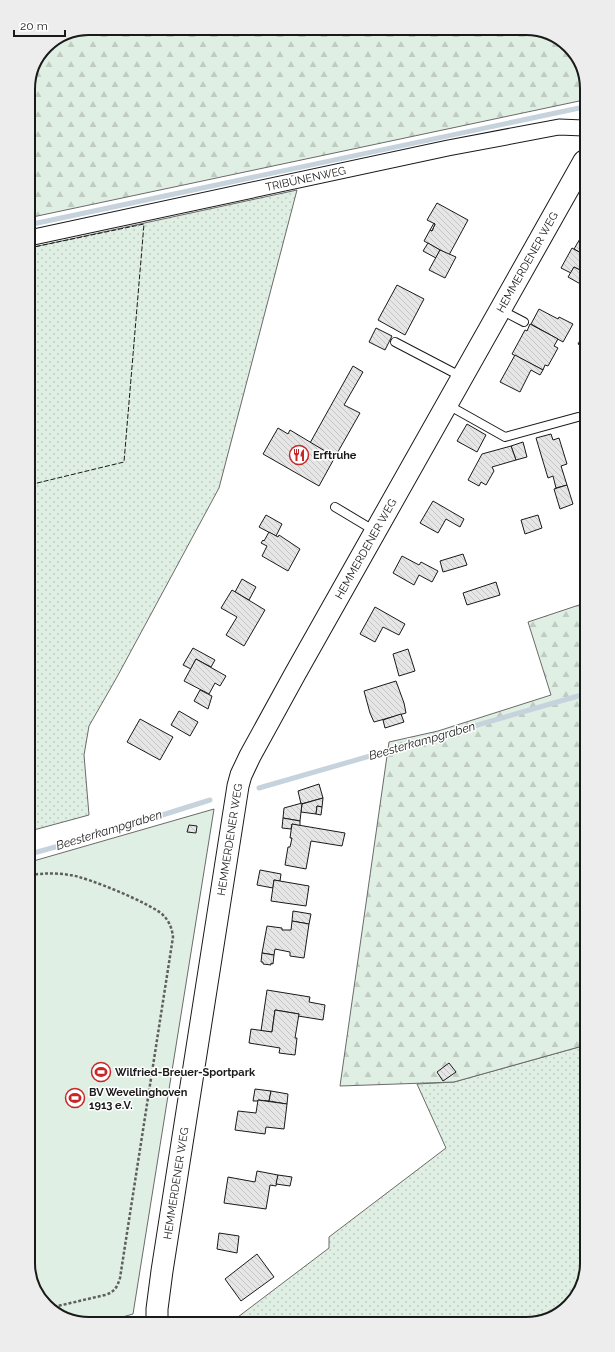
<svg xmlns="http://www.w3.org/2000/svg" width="615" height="1352" viewBox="0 0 615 1352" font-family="Raleway,sans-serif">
	<defs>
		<pattern id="grass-dots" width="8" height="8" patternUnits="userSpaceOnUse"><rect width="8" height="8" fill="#e0efe3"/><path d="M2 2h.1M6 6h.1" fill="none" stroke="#c0ccc2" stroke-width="1.8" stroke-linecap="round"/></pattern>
		<pattern id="forest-firs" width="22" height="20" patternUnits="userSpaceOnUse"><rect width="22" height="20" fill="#e0efe3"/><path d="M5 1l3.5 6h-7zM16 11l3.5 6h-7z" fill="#c0ccc2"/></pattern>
		<pattern id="building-back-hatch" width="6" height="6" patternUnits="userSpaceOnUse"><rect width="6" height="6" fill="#e6e6e6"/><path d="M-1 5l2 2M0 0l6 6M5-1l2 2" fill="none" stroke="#c5c5c5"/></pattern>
	</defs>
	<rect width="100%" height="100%" fill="#fff"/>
	<g fill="url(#grass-dots)" stroke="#6a6a6a">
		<polygon points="297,190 219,488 117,677 89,726 84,755 89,815 30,831 29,248"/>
		<polygon points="586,1045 587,1263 574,1300 545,1321 230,1323 329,1248 329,1237 446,1148 417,1084 454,1082"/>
	</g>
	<g fill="url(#forest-firs)" stroke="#6a6a6a">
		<polygon points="90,28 530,28 563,41 584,70 584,100 28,218 28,86 46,46"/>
		<polygon points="585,603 586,1045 454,1082 340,1086 389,742 438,731 551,695 528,622"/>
	</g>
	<polygon fill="#e0efe3" stroke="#6a6a6a" points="214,809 133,1314 98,1324 85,1324 52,1311 31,1282 30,862"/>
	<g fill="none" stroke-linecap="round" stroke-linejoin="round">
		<g stroke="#c6d2dc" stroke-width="5">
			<polyline points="28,225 584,107"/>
			<polyline points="259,788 585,694"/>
			<polyline points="30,854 102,834 210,800"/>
		</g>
	</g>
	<g fill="url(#building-back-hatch)" stroke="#1a1a1a">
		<polygon points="437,203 468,220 449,255 424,241 430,230 432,231 435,224 427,220"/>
		<polygon points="434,223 435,224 432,231 430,230"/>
		<polygon points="584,232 584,247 581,253 574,249"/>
		<polygon points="428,243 440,250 436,258 423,251"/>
		<polygon points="572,248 581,253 581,254 584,256 584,272 574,267 571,273 561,268"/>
		<polygon points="440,250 456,257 445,278 429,270"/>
		<polygon points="574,267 584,272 584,286 568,277"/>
		<polygon points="397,285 424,299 405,335 378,320"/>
		<polygon points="539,309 558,319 559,317 573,324 563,342 531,324"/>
		<polygon points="530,324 558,339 554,346 558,348 548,366 545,365 543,370 512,354 525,330 527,331"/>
		<polygon points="376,328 392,336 385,350 369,342"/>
		<polygon points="583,335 584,336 584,347 578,344"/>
		<polygon points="515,355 543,370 540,375 531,370 520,392 500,382"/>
		<polygon points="353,366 363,372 344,405 360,413 335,457 310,443"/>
		<polygon points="467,424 486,435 477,452 457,441"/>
		<polygon points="278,428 288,434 290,430 335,457 319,486 263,454"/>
		<polygon points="551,434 553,440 559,438 567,464 561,466 567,485 556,488 553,476 548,478 536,438"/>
		<polygon points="523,442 527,457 516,460 511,446"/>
		<polygon points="511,446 516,460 492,467 494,471 486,485 481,482 479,486 468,480 482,454"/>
		<polygon points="567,485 573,504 560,509 554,489"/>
		<polygon points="433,501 464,519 460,527 446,519 438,533 420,523"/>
		<polygon points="266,515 282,524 276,536 259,527"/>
		<polygon points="538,515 542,528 525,534 521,520"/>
		<polygon points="269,532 278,537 279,535 300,549 288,571 262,556 267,546 261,543 263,540 264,541"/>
		<polygon points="463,554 467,565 443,572 440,561"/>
		<polygon points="402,556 419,565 421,562 438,571 432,582 419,575 414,585 393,573"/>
		<polygon points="242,579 256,587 249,600 235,592"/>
		<polygon points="496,582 500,595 467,605 463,593"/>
		<polygon points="232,590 265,610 244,646 226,635 237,617 221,608"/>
		<polygon points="375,607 405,624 399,635 383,627 375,642 360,634"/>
		<polygon points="193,648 215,660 211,667 196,659 191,669 183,665"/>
		<polygon points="408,649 415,671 399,676 393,654"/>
		<polygon points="196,659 226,676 220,686 215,683 209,694 184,681"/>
		<polygon points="396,681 404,703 406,713 374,722 370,713 364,691"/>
		<polygon points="200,690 212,696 208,709 194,701"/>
		<polygon points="179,711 198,722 190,736 171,725"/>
		<polygon points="401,714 404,722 385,728 383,720"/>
		<polygon points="140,719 173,737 160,760 127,742"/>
		<polygon points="319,784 323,798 301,804 298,791"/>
		<polygon points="323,798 322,807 317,806 316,814 301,812 302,804"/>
		<polygon points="302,803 300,821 283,818 284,808"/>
		<polygon points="317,806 322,807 321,815 316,814"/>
		<polygon points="283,818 300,821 300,826 292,824 291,829 282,828"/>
		<polygon points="292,824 345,833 342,846 311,841 306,869 285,865 288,847 290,847 292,838 290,838"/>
		<polygon points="189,825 197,826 196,833 187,832"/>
		<polygon points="260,870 281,874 280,881 274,880 273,888 257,885"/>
		<polygon points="274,880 309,886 306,906 271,901"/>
		<polygon points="293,911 311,914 309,924 292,921"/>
		<polygon points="292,921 309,924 304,958 290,956 290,952 275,949 274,955 262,953 267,926 282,928 282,930 291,930"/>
		<polygon points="262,953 274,955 273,964 271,963 271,965 263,964 263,962 261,962"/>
		<polygon points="267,990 310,997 309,1002 325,1005 323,1020 298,1016 299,1014 275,1010 272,1032 261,1031"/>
		<polygon points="275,1010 299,1014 295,1038 297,1038 295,1055 279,1053 280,1048 249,1043 251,1029 272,1032"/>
		<polygon points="449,1063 456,1072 443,1081 437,1072"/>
		<polygon points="255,1089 271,1091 269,1101 258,1100 258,1101 253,1101"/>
		<polygon points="271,1091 288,1094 287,1104 269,1101"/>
		<polygon points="258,1100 287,1104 284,1129 266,1127 265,1134 235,1130 238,1111 256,1113"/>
		<polygon points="257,1171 278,1175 276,1186 270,1185 266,1209 224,1203 228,1177 255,1182"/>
		<polygon points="278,1175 292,1177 290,1186 276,1184"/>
		<polygon points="219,1233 239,1236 237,1253 217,1249"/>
		<polygon points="257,1254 274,1277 241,1301 225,1279"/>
	</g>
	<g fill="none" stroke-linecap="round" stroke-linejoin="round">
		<g stroke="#1a1a1a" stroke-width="10">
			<g id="lane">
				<polyline points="501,310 524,322"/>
				<polyline points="395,342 462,377"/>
				<polyline points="448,405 505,437 578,417"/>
				<polyline points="335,507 375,531"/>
			</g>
		</g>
		<g stroke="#1a1a1a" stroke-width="17">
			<g id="street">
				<path id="s1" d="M29 238 448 148 559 127 584 128"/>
			</g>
		</g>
		<g stroke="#1a1a1a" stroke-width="23">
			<g id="secondary">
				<path id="s2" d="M157 1323V1309L162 1271 238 786 241 775 250 756 295 674 584 161"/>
			</g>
		</g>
		<path stroke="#5f5f5f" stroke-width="2.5" stroke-dasharray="3 2" stroke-linecap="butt" d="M30 875C44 873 57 873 70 875 87 877 152 904 163 915 169 921 172 928 173 937L120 1278C117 1288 114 1292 105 1295L49 1308"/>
		<use href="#lane" stroke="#fff" stroke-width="8"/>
		<use href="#street" stroke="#fff" stroke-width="15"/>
		<use href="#secondary" stroke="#fff" stroke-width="21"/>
		<polyline stroke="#1a1a1a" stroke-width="1" stroke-dasharray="5 2" stroke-linecap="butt" points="29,248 144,224 124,462 29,485"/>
	</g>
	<defs>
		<g id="restaurant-ring" transform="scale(1)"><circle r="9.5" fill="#fff" stroke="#c62828" stroke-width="1.5"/><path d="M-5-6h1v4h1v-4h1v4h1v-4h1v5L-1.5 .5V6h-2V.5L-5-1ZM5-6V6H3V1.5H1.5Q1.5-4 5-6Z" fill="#c62828"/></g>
		<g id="stadium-ring" transform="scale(1)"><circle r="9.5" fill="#fff" stroke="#c62828" stroke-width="1.5"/><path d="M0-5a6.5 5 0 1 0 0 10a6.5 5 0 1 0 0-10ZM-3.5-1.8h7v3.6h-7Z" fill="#c62828"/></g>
	</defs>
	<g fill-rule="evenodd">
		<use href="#restaurant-ring" x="299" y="455"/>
		<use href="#stadium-ring" x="101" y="1072"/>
		<use href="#stadium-ring" x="75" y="1098"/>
	</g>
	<g text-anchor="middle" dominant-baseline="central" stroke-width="3" stroke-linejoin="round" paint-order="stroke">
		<g font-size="11" fill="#1a1a1a" stroke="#fff">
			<text stroke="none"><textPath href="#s1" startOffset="283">TRIBÜNENWEG</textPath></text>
			<text stroke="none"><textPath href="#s2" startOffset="1142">HEMMERDENER WEG</textPath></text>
			<text stroke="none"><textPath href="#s2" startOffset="813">HEMMERDENER WEG</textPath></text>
			<text stroke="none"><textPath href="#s2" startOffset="489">HEMMERDENER WEG</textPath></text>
			<text stroke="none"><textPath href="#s2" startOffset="141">HEMMERDENER WEG</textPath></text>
		</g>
		<g font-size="11" font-weight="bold" fill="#1a1a1a" stroke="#fff" text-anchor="start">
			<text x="313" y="455">Erftruhe</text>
			<text x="115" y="1072">Wilfried-Breuer-Sportpark</text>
			<text x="89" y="1092">BV Wevelinghoven<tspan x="89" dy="13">1913 e.V.</tspan></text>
		</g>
		<g font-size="12" font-style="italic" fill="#1a1a1a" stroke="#fff">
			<text transform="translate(422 741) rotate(-16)">Beesterkampgraben</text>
			<text transform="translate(109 830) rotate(-17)">Beesterkampgraben</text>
		</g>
	</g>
	<path d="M0 0H615V1352H0ZM89 35H526A54 54 0 0 1 580 89V1263A54 54 0 0 1 526 1317H89A54 54 0 0 1 35 1263V89A54 54 0 0 1 89 35Z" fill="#ededed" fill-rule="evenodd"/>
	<path fill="none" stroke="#1a1a1a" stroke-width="2" d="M89 35H526A54 54 0 0 1 580 89V1263A54 54 0 0 1 526 1317H89A54 54 0 0 1 35 1263V89A54 54 0 0 1 89 35Z"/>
	<path d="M14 30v6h51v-6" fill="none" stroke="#1a1a1a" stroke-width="2"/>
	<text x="20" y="30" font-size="12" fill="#1a1a1a" stroke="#ffffff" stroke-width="3" paint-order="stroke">20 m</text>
</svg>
